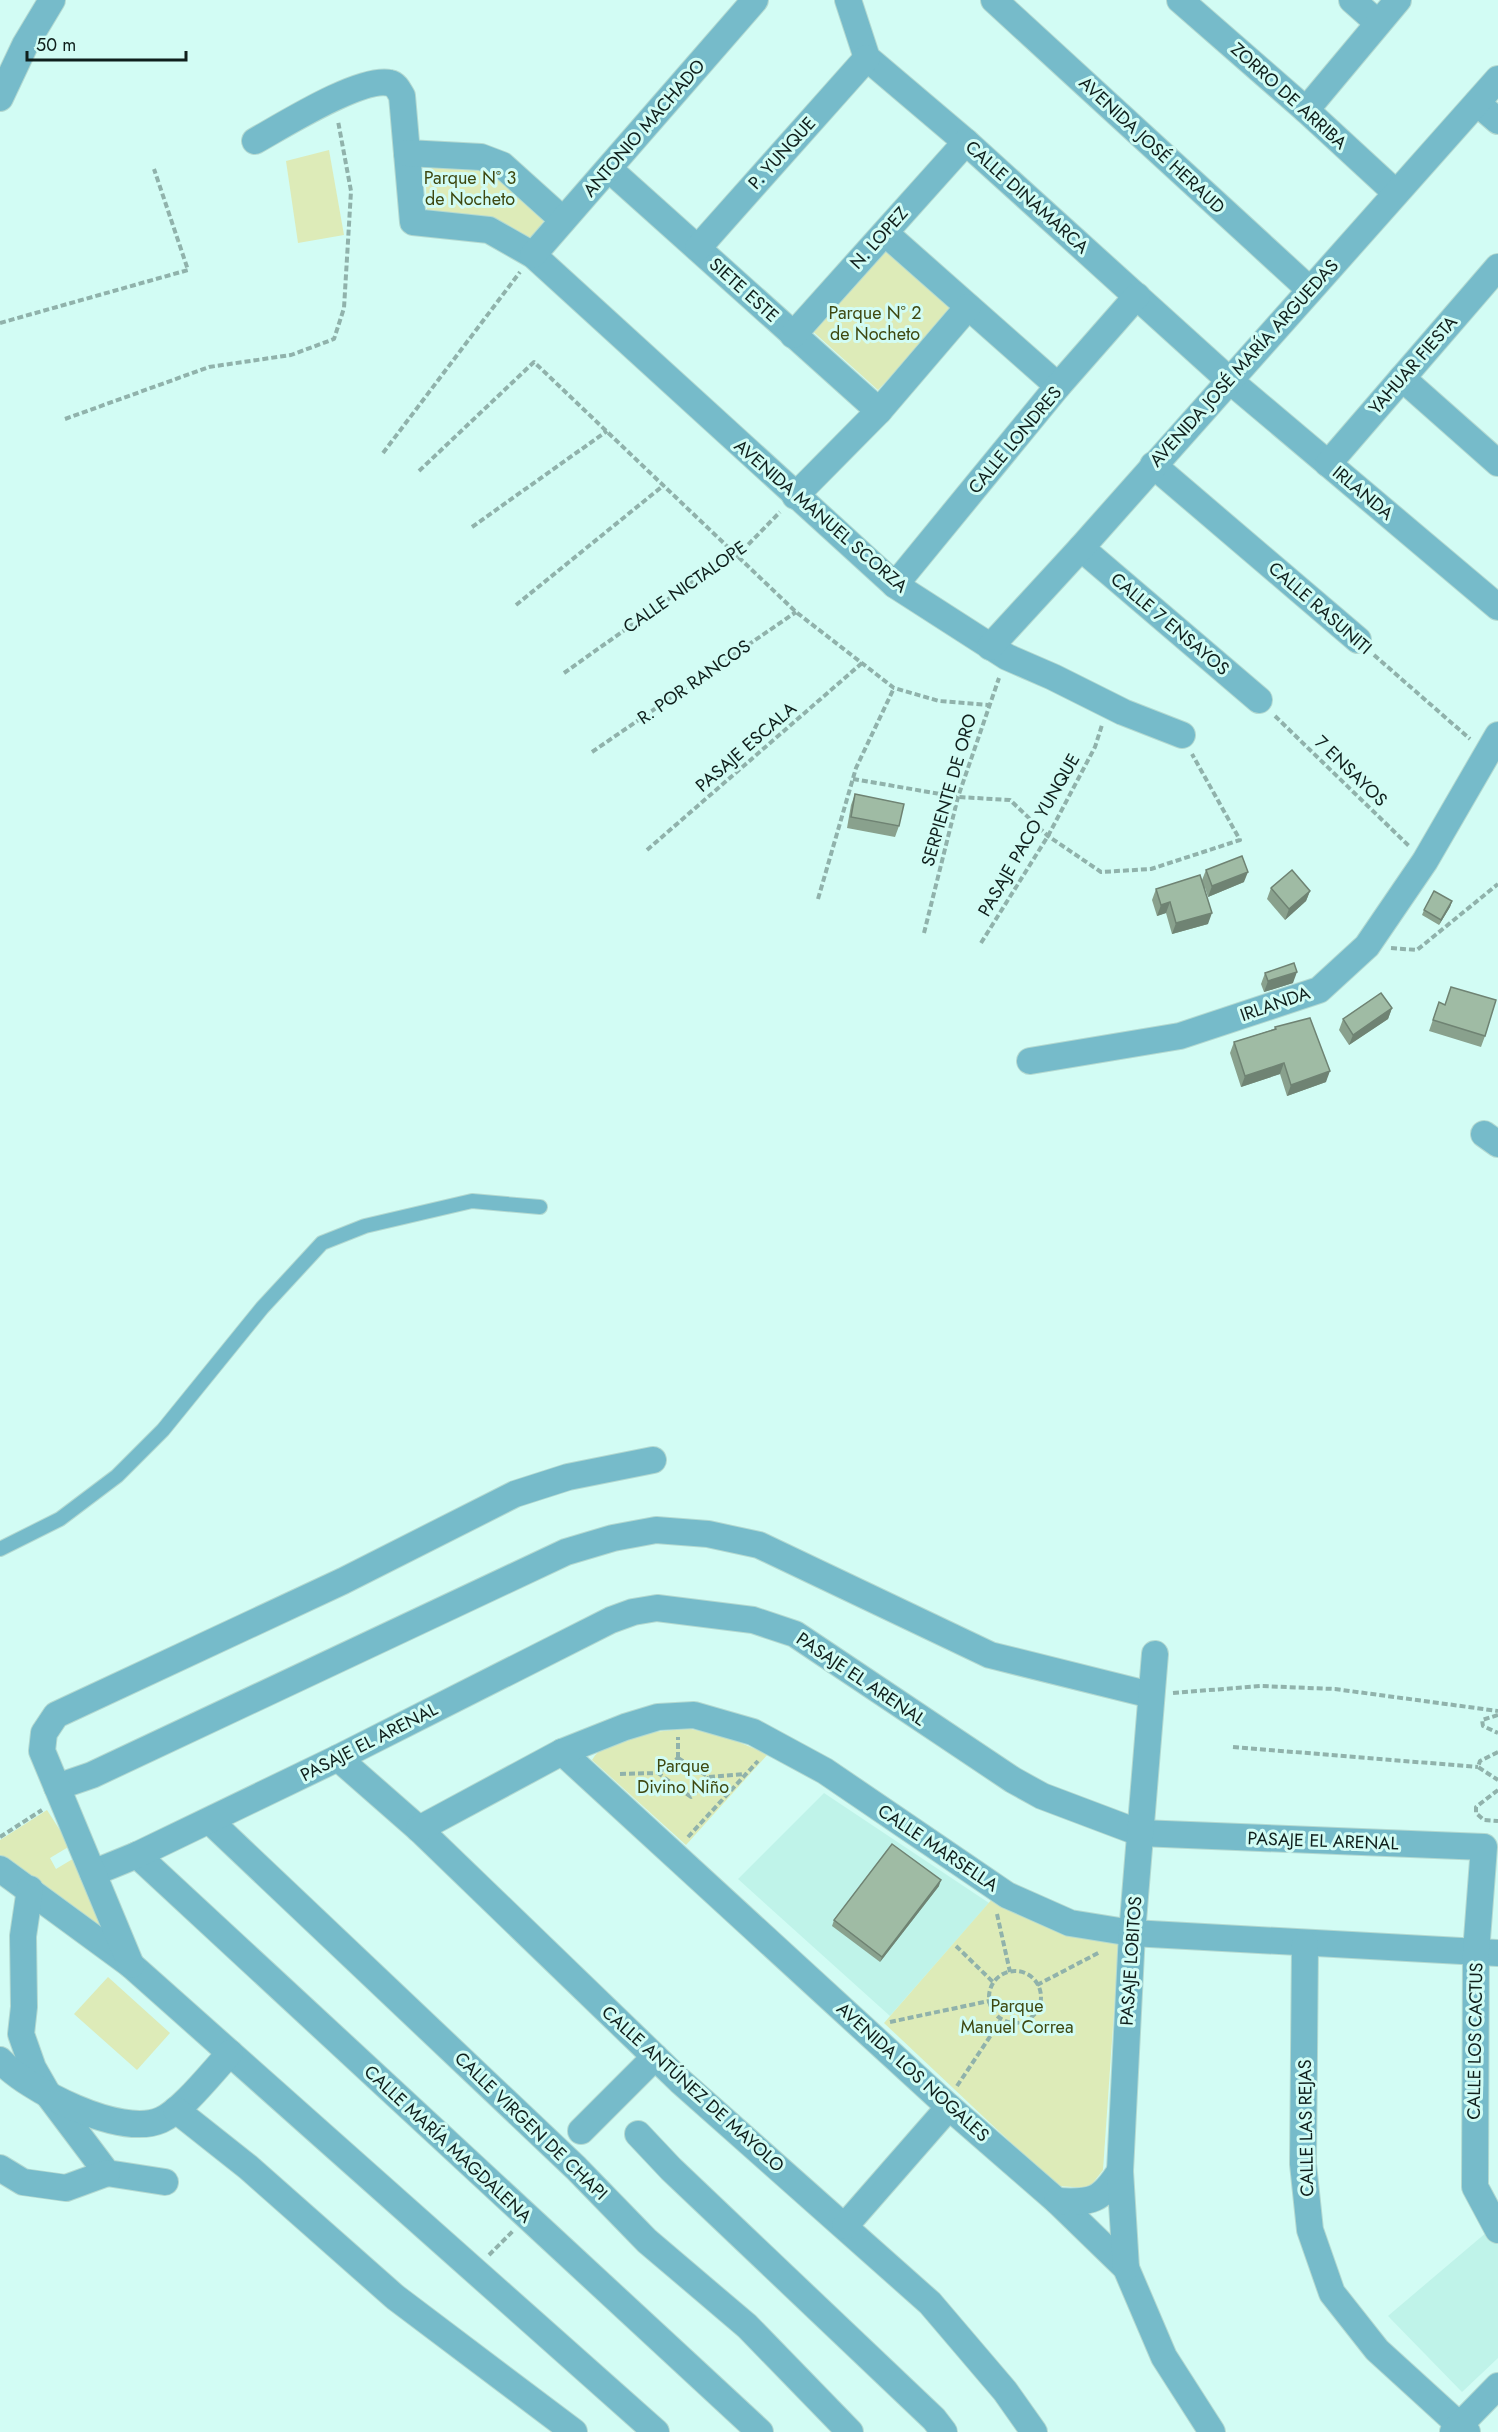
<svg xmlns="http://www.w3.org/2000/svg" width="1498" height="2432" viewBox="0 0 1498 2432" font-family="Jost,sans-serif">
	<rect width="100%" height="100%" fill="#d2fcf4"/>
	<g fill="#bff3e9">
		<polygon points="824,1793 989,1903 890,2016 738,1879"/>
		<polygon points="1487,2232 1498,2244 1498,2358 1462,2392 1388,2316"/>
	</g>
	<g fill="#ddebb8">
		<polygon points="329,150 344,235 298,243 286,161"/>
		<polygon points="425,162 480,162 547,216 531,240 482,216 427,212"/>
		<polygon points="885,240 959,304 878,390 808,327"/>
		<path d="M691 1729 726 1737 768 1754 686 1845 592 1760C605 1735 665 1730 691 1729Z"/>
		<polygon points="47,1810 70,1846 50,1858 56,1869 76,1857 102,1925 100,1928 0,1858 0,1840"/>
		<polygon points="993,1898 1119,1939 1103,2170 1089,2188 1057,2186 884,2023"/>
		<polygon points="108,1977 170,2033 137,2070 74,2014"/>
	</g>
	<g fill="none" stroke-linecap="round" stroke-linejoin="round">
		<g stroke="#b3d9d1" stroke-width="16">
			<polyline id="service" points="0,1549 60,1519 117,1476 163,1430 262,1308 322,1243 365,1226 472,1201 540,1207"/>
		</g>
		<g stroke="#b3d9d1" stroke-width="28">
			<g id="minor">
				<polyline points="848,0 867,58 966,142 1229,380 1498,607"/>
				<polyline points="994,0 1310,290"/>
				<polyline points="1180,0 1306,110 1396,193"/>
				<polyline points="1352,0 1378,23"/>
				<polyline points="0,98 25,45 52,0"/>
				<polyline points="1477,103 1498,121"/>
				<polyline points="1306,110 1398,0"/>
				<path d="M255 141C282 126 361 76 390 83 396 84 399 91 402 96L413 222 489 230 533 255 895 585 1007 657 1053 677 1123 712 1182 735"/>
				<polyline points="407,153 481,157 502,165 563,220"/>
				<polyline points="609,169 879,411"/>
				<polyline points="885,233 1058,386"/>
				<polyline points="698,248 867,58"/>
				<polyline points="533,255 755,0"/>
				<polyline points="793,335 966,142"/>
				<polyline points="1402,378 1498,463"/>
				<polyline points="1328,464 1498,267"/>
				<polyline points="1153,465 1358,640"/>
				<polyline points="795,496 879,411 968,307"/>
				<polyline points="1081,548 1259,700"/>
				<polyline points="895,585 1058,386 1137,296"/>
				<polyline points="990,647 1081,548 1498,79"/>
				<polyline points="1030,1061 1180,1036 1319,990 1367,946 1425,861 1498,735"/>
				<polyline points="1484,1134 1498,1144"/>
				<polyline points="562,1752 949,2107 1057,2201 1126,2268 1164,2357 1212,2432"/>
				<polyline points="338,1758 419,1829 680,2081 930,2303 1005,2391 1034,2432"/>
				<polyline points="57,1787 92,1775 566,1552 613,1538 656,1530 708,1534 759,1545 990,1655 1151,1695"/>
				<polyline points="210,1821 576,2168 647,2241 747,2326 850,2432"/>
				<polyline points="419,1829 562,1752 625,1727 658,1717 694,1715 753,1732 825,1771 1007,1895 1070,1923 1132,1933 1498,1953"/>
				<polyline points="137,1855 760,2432"/>
				<polyline points="0,1869 131,1965 656,2432"/>
				<polyline points="93,1873 137,1855 338,1758 611,1620 633,1612 657,1608 753,1620 795,1634 1013,1780 1042,1796 1140,1833 1484,1847 1476,1952 1475,2187 1498,2230"/>
				<polyline points="30,1889 23,1936 24,2007 21,2034 33,2068 49,2096 107,2173 165,2182"/>
				<polyline points="1305,1944 1303,2164 1310,2230 1332,2293 1377,2350 1467,2432"/>
				<polyline points="131,1965 42,1751 44,1733 56,1715 343,1581 515,1494 568,1477 653,1460"/>
				<path d="M0 2060C28 2090 120 2138 161 2120 182 2111 213 2071 230 2053"/>
				<polyline points="176,2110 248,2167 395,2297 574,2432"/>
				<polyline points="581,2131 655,2057"/>
				<polyline points="638,2134 671,2169 934,2419 944,2432"/>
				<polyline points="0,2168 23,2182 66,2188 107,2173"/>
				<path d="M1057 2201C1092 2203 1101 2201 1120 2171"/>
				<polyline points="845,2226 949,2107"/>
				<polyline points="1126,2268 1120,2171 1132,1933 1155,1654"/>
				<polyline points="1453,2432 1498,2386"/>
			</g>
		</g>
		<g stroke="#90b2ab" stroke-width="4" stroke-dasharray="6 3" stroke-linecap="butt">
			<polyline points="0,323 188,270 154,169"/>
			<polyline points="65,419 209,367 291,355 334,339 344,308 351,191 338,121"/>
			<polyline points="383,453 520,272"/>
			<polyline points="419,471 534,362 796,612 894,688 939,701 988,705"/>
			<polyline points="472,527 607,431"/>
			<polyline points="516,605 664,485"/>
			<polyline points="1374,655 1470,739"/>
			<polyline points="564,673 698,578 738,555 780,512"/>
			<polyline points="1275,716 1409,846"/>
			<polyline points="592,752 796,612"/>
			<polyline points="853,779 958,797 1010,800 1048,836 1101,872 1151,869 1240,840 1192,754"/>
			<polyline points="647,850 862,663"/>
			<polyline points="818,899 856,768 894,688"/>
			<polyline points="924,933 958,797 999,678"/>
			<polyline points="981,943 1048,836 1095,747 1102,725"/>
			<polyline points="1391,948 1417,950 1498,884"/>
			<polyline points="1173,1693 1260,1686 1335,1689 1498,1711"/>
			<polyline points="1498,1715 1482,1720 1483,1726 1498,1733"/>
			<polyline points="1233,1747 1478,1767"/>
			<polyline points="1498,1752 1480,1761 1478,1767 1498,1780"/>
			<polygon points="678,1758 709,1777 691,1797 658,1773"/>
			<polyline points="678,1758 678,1737"/>
			<polyline points="620,1774 658,1773"/>
			<polyline points="709,1777 746,1774"/>
			<polyline points="1498,1790 1476,1807 1476,1813 1484,1820 1498,1821"/>
			<polyline points="0,1837 42,1810"/>
			<polyline points="688,1837 758,1761"/>
			<polyline points="997,1914 1010,1972"/>
			<polyline points="956,1946 994,1983"/>
			<circle cx="1015" cy="1997" r="26"/>
			<polyline points="1037,1985 1100,1952"/>
			<polyline points="890,2022 989,2001"/>
			<polyline points="957,2086 1001,2020"/>
			<polyline points="489,2255 513,2231"/>
		</g>
		<use href="#service" stroke="#76bbca" stroke-width="14"/>
		<use href="#minor" stroke="#76bbca" stroke-width="26"/>
	</g>
	<g fill="#89a18d">
		<polygon points="855,794 899,826 895,837 847,828 851,805"/>
		<polygon points="1206,870 1244,882 1208,897 1205,888 1208,924 1172,934 1166,913 1157,916 1152,900 1156,889 1202,880"/>
		<polygon points="1271,888 1310,891 1306,901 1285,920 1267,899"/>
		<polygon points="1452,901 1450,907 1439,925 1422,915 1424,910"/>
		<polygon points="1265,973 1293,983 1264,992 1261,984"/>
		<polygon points="1451,987 1485,1036 1481,1047 1429,1031 1439,1002 1445,1005"/>
		<polygon points="1392,1008 1388,1019 1349,1045 1339,1030 1343,1019"/>
		<polygon points="1275,1027 1326,1082 1287,1096 1280,1074 1241,1087 1230,1053 1234,1042 1274,1029"/>
		<polygon points="939,1886 880,1962 832,1926 834,1920"/>
	</g>
	<g fill="#6f8373">
		<polygon points="1248,872 1244,882 1208,897 1212,886"/>
		<polygon points="1310,891 1306,901 1285,920 1289,909"/>
		<polygon points="1452,901 1450,907 1439,925 1441,920"/>
		<polygon points="1170,902 1166,913 1157,916 1161,905"/>
		<polygon points="1212,913 1208,924 1172,934 1176,923"/>
		<polygon points="1297,972 1293,983 1264,992 1268,981"/>
		<polygon points="1392,1008 1388,1019 1349,1045 1353,1035"/>
		<polygon points="1284,1063 1280,1074 1241,1087 1245,1076"/>
		<polygon points="1330,1071 1326,1082 1287,1096 1291,1085"/>
		<polygon points="941,1880 939,1886 880,1962 882,1957"/>
	</g>
	<g fill="#9fbba4" stroke="#6f8373" stroke-width="1.5">
		<polygon points="855,794 904,804 899,826 851,817"/>
		<polygon points="1242,856 1248,872 1212,886 1206,870"/>
		<polygon points="1292,870 1310,891 1289,909 1271,888"/>
		<polygon points="1200,875 1212,913 1176,923 1170,902 1161,905 1156,889"/>
		<polygon points="1434,891 1452,901 1441,920 1424,910"/>
		<polygon points="1294,963 1297,972 1268,981 1265,973"/>
		<polygon points="1451,987 1496,1000 1485,1036 1433,1020 1439,1002 1445,1005"/>
		<polygon points="1381,993 1392,1008 1353,1035 1343,1019"/>
		<polygon points="1310,1018 1330,1071 1291,1085 1284,1063 1245,1076 1234,1042 1276,1029 1275,1027"/>
		<polygon points="892,1844 941,1880 882,1957 834,1920"/>
	</g>
	<g text-anchor="middle" dominant-baseline="central" stroke-width="6" stroke-linejoin="round" paint-order="stroke">
		<g font-size="18" fill="#0f1f1c" stroke="#d2fcf4">
			<text transform="translate(1289 96) rotate(42)">ZORRO DE ARRIBA</text>
			<text transform="translate(644 128) rotate(-49)">ANTONIO MACHADO</text>
			<text transform="translate(1152 145) rotate(43)">AVENIDA JOSÉ HERAUD</text>
			<text transform="translate(782 153) rotate(-48)">P. YUNQUE</text>
			<text transform="translate(1027 197) rotate(42)">CALLE DINAMARCA</text>
			<text transform="translate(879 238) rotate(-48)">N. LOPEZ</text>
			<text transform="translate(744 290) rotate(42)">SIETE ESTE</text>
			<text transform="translate(1244 363) rotate(-48)">AVENIDA JOSÉ MARÍA ARGUEDAS</text>
			<text transform="translate(1413 365) rotate(-49)">YAHUAR FIESTA</text>
			<text transform="translate(1015 440) rotate(-50)">CALLE LONDRES</text>
			<text transform="translate(1363 493) rotate(40)">IRLANDA</text>
			<text transform="translate(821 516) rotate(41)">AVENIDA MANUEL SCORZA</text>
			<text transform="translate(685 587) rotate(-35)">CALLE NICTALOPE</text>
			<text transform="translate(1320 608) rotate(41)">CALLE RASUNITI</text>
			<text transform="translate(1170 624) rotate(40)">CALLE 7 ENSAYOS</text>
			<text transform="translate(694 682) rotate(-35)">R. POR RANCOS</text>
			<text transform="translate(746 747) rotate(-41)">PASAJE ESCALA</text>
			<text transform="translate(1351 771) rotate(44)">7 ENSAYOS</text>
			<text transform="translate(949 790) rotate(-74)">SERPIENTE DE ORO</text>
			<text transform="translate(1029 835) rotate(-60)">PASAJE PACO YUNQUE</text>
			<text transform="translate(1275 1004) rotate(-19)">IRLANDA</text>
			<text transform="translate(861 1679) rotate(34)">PASAJE EL ARENAL</text>
			<text transform="translate(369 1742) rotate(-27)">PASAJE EL ARENAL</text>
			<text transform="translate(1323 1841) rotate(2)">PASAJE EL ARENAL</text>
			<text transform="translate(938 1848) rotate(34)">CALLE MARSELLA</text>
			<text transform="translate(1131 1961) rotate(-86)">PASAJE LOBITOS</text>
			<text transform="translate(1475 2041) rotate(-89)">CALLE LOS CACTUS</text>
			<text transform="translate(913 2072) rotate(42)">AVENIDA LOS NOGALES</text>
			<text transform="translate(693 2089) rotate(42)">CALLE ANTÚNEZ DE MAYOLO</text>
			<text transform="translate(531 2126) rotate(44)">CALLE VIRGEN DE CHAPI</text>
			<text transform="translate(1306 2128) rotate(-91)">CALLE LAS REJAS</text>
			<text transform="translate(448 2144) rotate(43)">CALLE MARÍA MAGDALENA</text>
		</g>
		<g font-size="18" fill="#3e4810" stroke="#d2fcf4">
			<text x="470" y="178">Parque Nº 3<tspan x="470" dy="21">de Nocheto</tspan></text>
			<text x="875" y="313">Parque Nº 2<tspan x="875" dy="21">de Nocheto</tspan></text>
			<text x="683" y="1766">Parque<tspan x="683" dy="21">Divino Niño</tspan></text>
			<text x="1017" y="2006">Parque<tspan x="1017" dy="21">Manuel Correa</tspan></text>
		</g>
	</g>
	<path d="M27 51v9h159v-9" fill="none" stroke="#0f1f1c" stroke-width="3"/>
	<text x="36" y="51" font-size="18" fill="#0f1f1c" stroke="#d2fcf4" stroke-width="4.5" paint-order="stroke">50 m</text>
</svg>
